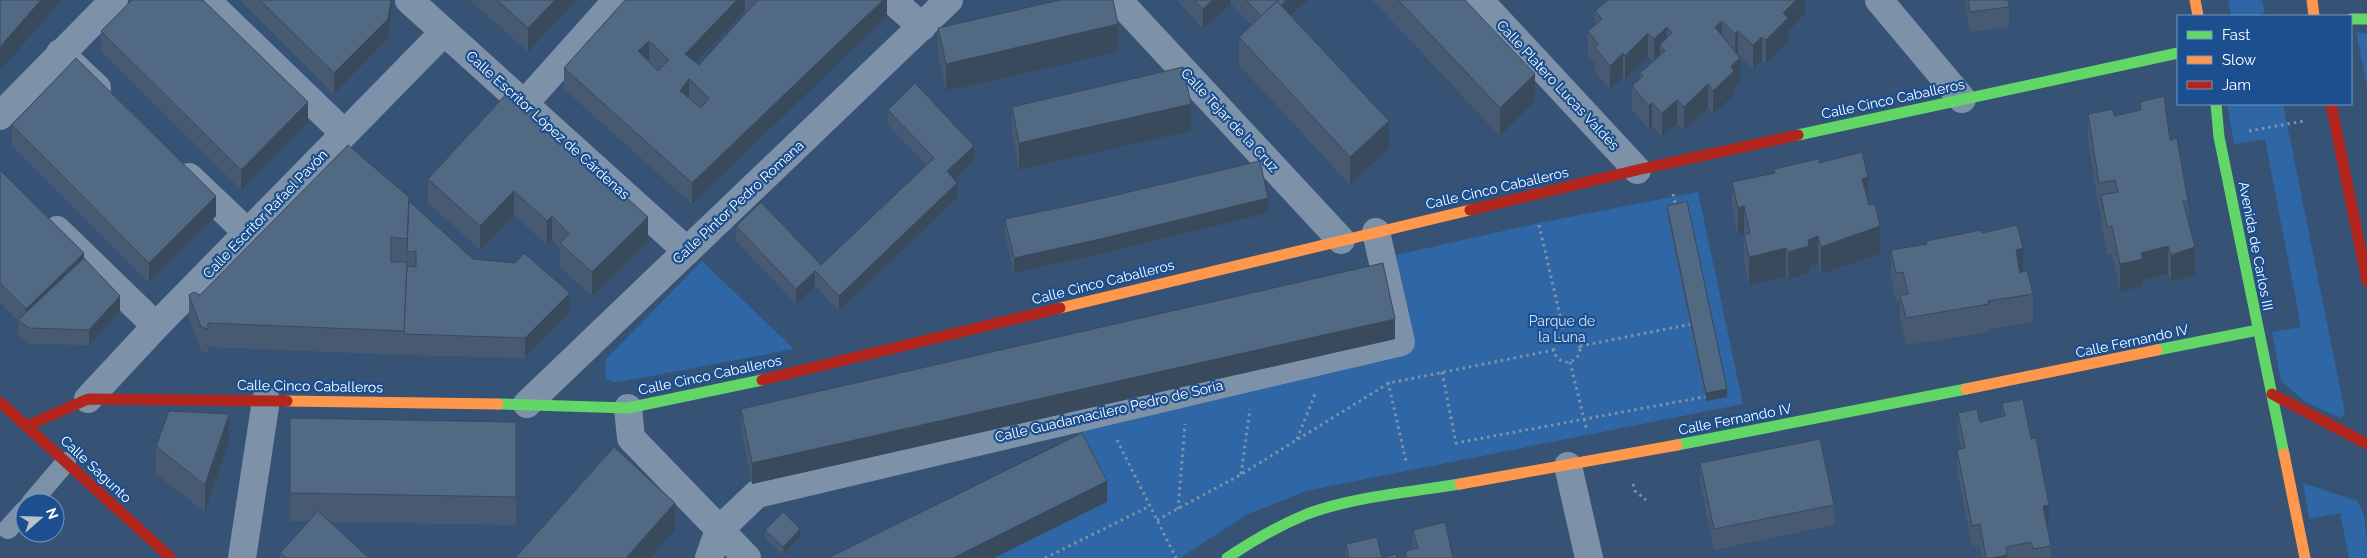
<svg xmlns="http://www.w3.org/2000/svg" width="2367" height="558" viewBox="0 0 2367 558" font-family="Raleway,sans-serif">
	<rect width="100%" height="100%" fill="#365274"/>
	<g fill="#2f66a5">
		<polygon points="2228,0 2262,0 2265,12 2256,16 2231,16"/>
		<polygon points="2356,32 2367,34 2367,86"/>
		<polygon points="2227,104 2283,104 2345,413 2341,418 2307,403 2281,381 2272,332 2301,327 2265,139 2234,144"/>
		<polygon points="1698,192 1743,404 1306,491 1246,515 1180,558 967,558 1088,498 1076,423 1387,257 1538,223"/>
		<polygon points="702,261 794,349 625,381 615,382 606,379 605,368 607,358"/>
		<path d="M2303 483 2357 501C2367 516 2367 538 2367 558H2349L2340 513 2309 519Z"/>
	</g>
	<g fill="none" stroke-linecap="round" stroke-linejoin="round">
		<g stroke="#7d92a8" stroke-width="3" stroke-dasharray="2.5 4" stroke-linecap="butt">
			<polyline points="2249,131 2304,121"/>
			<polyline points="1673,194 1676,207"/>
			<polyline points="1539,225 1565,337"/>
			<circle cx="1567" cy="349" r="13"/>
			<polyline points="1580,346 1692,324"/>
			<polyline points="1570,362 1587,431"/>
			<polyline points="1442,372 1456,443 1709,396"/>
			<polyline points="1388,382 1406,461"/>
			<polyline points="1297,439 1315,394"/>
			<polyline points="1117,440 1176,558"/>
			<polyline points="1241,474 1250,409"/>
			<polyline points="1633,484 1635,491 1646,500"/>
			<polyline points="1178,509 1185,424"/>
			<polyline points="1157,520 1240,475 1389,383 1554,350"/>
			<polyline points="1045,558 1150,506"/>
		</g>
		<g stroke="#7d92a8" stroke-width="20">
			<polyline points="31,503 66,462"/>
			<polyline points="8,529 25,510"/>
		</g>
		<g stroke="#7d92a8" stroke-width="28">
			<polyline points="206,0 344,133"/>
			<polyline points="409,0 687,251"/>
			<polyline points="892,0 922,27"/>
			<polyline points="1118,0 1341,240"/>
			<polyline points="1479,0 1637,170"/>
			<polyline points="1879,0 1962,99"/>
			<polyline points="60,53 97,88"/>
			<polyline points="524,104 617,0"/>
			<polyline points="0,116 114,0"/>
			<polyline points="189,177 247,232"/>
			<polyline points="57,230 156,326"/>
			<polyline points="88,399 156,326 444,32"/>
			<polyline points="527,404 949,0"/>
			<polyline points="628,408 631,438 747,558"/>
			<polyline points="1568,466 1589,558"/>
			<polyline points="242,558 266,400"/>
			<polyline points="709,558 719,530 757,494 1401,342 1376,232"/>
		</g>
		<g stroke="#63d668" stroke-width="11">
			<polyline points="2351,19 2367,19"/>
			<polyline points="2216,104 2219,137 2284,454"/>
			<polyline points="1798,135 2178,53"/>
			<polyline points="2157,350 2258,330"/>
			<polyline points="498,404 628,408 762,380"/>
			<polyline points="1677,445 1966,389"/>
			<path d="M1227 558C1252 541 1278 526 1307 514 1353 497 1411 492 1460 484"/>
		</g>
		<g stroke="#ff974d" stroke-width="11">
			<polyline points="2195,0 2198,16"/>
			<polyline points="2312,0 2314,16"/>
			<polyline points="1060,308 1470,210"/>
			<polyline points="1966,389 2157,350"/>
			<polyline points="287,401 498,404"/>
			<polyline points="2284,454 2305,558"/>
			<polyline points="1460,484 1677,445"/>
		</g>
		<g stroke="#b3261e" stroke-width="11">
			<polyline points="2331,104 2367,281"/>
			<polyline points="1470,210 1637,170 1798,135"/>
			<polyline points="762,380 1060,308"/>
			<polyline points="2272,394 2367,444"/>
			<polyline points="0,402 171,558"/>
			<polyline points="27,426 88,399 287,401"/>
		</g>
	</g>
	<g fill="#475a72" fill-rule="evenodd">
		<polygon points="240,0 392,0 392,7 388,39 334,94"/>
		<polygon points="470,0 577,0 528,52"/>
		<path d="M625 0H887V17L692 204 564 89V68ZM745 11 747 13 699 65 696 63Z"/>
		<polygon points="1177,0 1308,0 1291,16 1389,148 1350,185 1239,65 1239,37 1251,25 1231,4 1203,29"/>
		<polygon points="1372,0 1465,0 1535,101 1500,136"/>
		<polygon points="1964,0 2008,0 2009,7 2009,27 1970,32"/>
		<polygon points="1805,2 1805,14 1788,32 1788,42 1766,64 1762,60 1753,69 1738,55 1740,82 1734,87 1734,95 1713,115 1708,108 1684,131 1677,124 1662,136 1652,127 1649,129 1632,110 1632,86 1640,78 1640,73 1653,62 1648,56 1625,80 1623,77 1610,90 1595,71 1595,64 1588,55 1588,31 1595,25 1595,11"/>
		<polygon points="938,28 1118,52 946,91 938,55"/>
		<polygon points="101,31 308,123 241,190 101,51"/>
		<polygon points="509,91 648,241 592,296 560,267 560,248 552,240 547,245 514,215 480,250 428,203 428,179"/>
		<polygon points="2140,102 2170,140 2188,201 2188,221 2195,275 2171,282 2168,274 2143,280 2143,286 2120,292 2112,254 2107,254 2101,223 2101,211 2099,211 2088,141 2088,114 2114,116 2140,110"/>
		<polygon points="1012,107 1191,131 1019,170 1012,134"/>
		<polygon points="888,110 974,161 954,179 957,198 839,311 815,286 796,304 736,241 736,226 821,265 926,165 888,125"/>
		<polygon points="12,125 216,216 149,283 12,146"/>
		<polygon points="1819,163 1868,202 1880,254 1821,274 1818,264 1809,266 1809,273 1788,280 1786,276 1749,285 1744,261 1744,234 1738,235 1732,209 1732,182 1774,173 1774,169"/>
		<polygon points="0,170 84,258 120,311 89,345 29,344 18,335 18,321 0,303"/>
		<polygon points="409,201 473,259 570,313 525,358 404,355 208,347 208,353 201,351 189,318 189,295 200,295"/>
		<polygon points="1667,206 1727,397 1706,401 1667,214"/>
		<polygon points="1268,213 1100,254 1014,273 1005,234 1005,219"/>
		<polygon points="1982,233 2023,272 2033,294 2033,322 1989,329 1989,332 1906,345 1900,322 1900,300 1896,301 1891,277 1891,250 1926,244 1926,241"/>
		<polygon points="1395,339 752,484 741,430 741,409"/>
		<polygon points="2002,403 2049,525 2047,526 2051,546 2051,558 1982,558 1980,545 1972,546 1957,470 1957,450 1961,449 1958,433 1958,413 1980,422 2002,417"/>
		<polygon points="290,418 516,422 516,525 329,522 369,558 280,558 280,553 309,521 290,521"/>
		<polygon points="229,441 205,512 156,474 156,446"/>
		<polygon points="1700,463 1834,505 1834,525 1714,550 1700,483"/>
		<polygon points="765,530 800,537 783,555 765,538"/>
		<polygon points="1413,530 1453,558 1405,558 1405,551 1413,549"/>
		<polygon points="1346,544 1382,558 1397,558 1346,558"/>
	</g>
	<g fill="#394a5c">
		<polygon points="41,0 62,0 0,71 0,47"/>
		<polygon points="391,0 392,0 392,7 388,39 334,94 334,73"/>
		<polygon points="555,0 577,0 528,52 528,28"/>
		<polygon points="737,0 745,0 745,11 685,74 685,54"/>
		<polygon points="883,0 887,0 887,17 692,204 692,183"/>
		<polygon points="1213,0 1231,0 1231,4 1203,29 1203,9"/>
		<polygon points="1287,0 1308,0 1265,40 1265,20"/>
		<polygon points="1796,0 1807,0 1805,2 1805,14 1788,32 1788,42 1766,64 1766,40 1783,13"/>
		<polygon points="1722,21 1722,45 1715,27"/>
		<polygon points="1118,24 1118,52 946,91 946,64"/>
		<polygon points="1667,27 1667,51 1665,51 1660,45 1660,58 1654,63 1654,39"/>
		<polygon points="1738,31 1738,55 1735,58 1735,34"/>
		<polygon points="1648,33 1648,56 1625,80 1625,56"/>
		<polygon points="1762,37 1762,60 1753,69 1753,45"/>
		<polygon points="649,41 649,61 638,51"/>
		<polygon points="1623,53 1623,77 1610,90 1610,66"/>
		<polygon points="1740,58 1740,82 1734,87 1734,95 1713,115 1713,91 1731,66"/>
		<polygon points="1535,74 1535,101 1500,136 1500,108"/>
		<polygon points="689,79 689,100 680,91"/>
		<polygon points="1708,84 1708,108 1684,131 1684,107"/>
		<polygon points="1677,100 1677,124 1662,136 1662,113"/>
		<polygon points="308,102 308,123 241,190 241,170"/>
		<polygon points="1652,103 1652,127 1649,129 1649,106"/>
		<polygon points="1191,104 1191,131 1019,170 1019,143"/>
		<polygon points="1389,121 1389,148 1350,185 1350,157"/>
		<polygon points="974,146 974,161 947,186 947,171"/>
		<polygon points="1868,177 1868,205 1862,179"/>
		<polygon points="957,183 957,198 839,311 839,296"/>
		<polygon points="514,191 514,215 480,250 480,226"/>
		<polygon points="216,196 216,216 149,283 149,263"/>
		<polygon points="409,197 409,221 407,262 407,239"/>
		<polygon points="1268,198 1268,213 1100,254 1014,273 1014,258"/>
		<polygon points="1744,206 1744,234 1738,235 1738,208"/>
		<polygon points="552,216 552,240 547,245 547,221"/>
		<polygon points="648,217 648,241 592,296 592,272"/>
		<polygon points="1880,226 1880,254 1821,274 1821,247"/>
		<polygon points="1818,236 1818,264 1809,266 1809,273 1788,280 1788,252 1808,240"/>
		<polygon points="2168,246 2168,274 2143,280 2143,286 2120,292 2120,264 2141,253"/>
		<polygon points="2195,247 2195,275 2171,282 2171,255"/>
		<polygon points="1786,248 1786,276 1749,285 1749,257"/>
		<polygon points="2023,248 2023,275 2016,277 2016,250"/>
		<polygon points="84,253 84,273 26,326 26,309"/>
		<polygon points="815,271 815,286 796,304 796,289"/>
		<polygon points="570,293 570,313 525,358 525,338"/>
		<polygon points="120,296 120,311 89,345 89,330"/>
		<polygon points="1395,319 1395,339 752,484 752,463"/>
		<polygon points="1727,389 1727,397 1706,401 1706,393"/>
		<polygon points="229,414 229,441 205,512 205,485"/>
		<polygon points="1107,481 1107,502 994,558 953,558"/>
		<polygon points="675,503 675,530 650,558 626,558"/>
		<polygon points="2049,505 2049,525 2043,527 2043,506"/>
		<polygon points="800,529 800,537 783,555 783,547"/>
		<polygon points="2007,555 2007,558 1992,558"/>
	</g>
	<g fill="#526984" stroke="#394a5c" fill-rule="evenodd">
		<polygon points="0,0 41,0 0,47"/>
		<polygon points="132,0 203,0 308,102 241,170 101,31"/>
		<polygon points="260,0 391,0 388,19 334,73"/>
		<polygon points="497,0 555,0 528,28"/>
		<path d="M625 0H737L685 54 699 65 757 1 756 0H883L692 183 564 68ZM649 41 669 60 658 71 638 51ZM689 79 709 98 701 108 680 91Z"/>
		<polygon points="1060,0 1113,0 1118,24 946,64 938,28"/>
		<polygon points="1195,0 1213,0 1203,9"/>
		<polygon points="1246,0 1287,0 1281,5 1277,1 1261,16"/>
		<polygon points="1398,0 1465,0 1535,74 1500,108"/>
		<polygon points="1608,0 1796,0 1783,13 1788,18 1766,40 1762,37 1753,45 1738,31 1735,34 1722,21 1715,27 1740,58 1731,66 1734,71 1713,91 1708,84 1684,107 1677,100 1662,113 1652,103 1649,106 1632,86 1643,76 1640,73 1665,51 1660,45 1672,33 1667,27 1654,39 1648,33 1625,56 1623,53 1610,66 1595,47 1598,44 1588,31 1602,19 1595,11"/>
		<polygon points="1968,0 2008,0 2009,7 1970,12"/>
		<polygon points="1277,1 1389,121 1350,157 1239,37"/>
		<polygon points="76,58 216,196 149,263 12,125"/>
		<polygon points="1183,67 1191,104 1019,143 1012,107"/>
		<polygon points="915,83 974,146 947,171 957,183 839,296 815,271 796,289 736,226 761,202 821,265 934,158 888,110"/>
		<polygon points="509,91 648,217 592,272 560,243 569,234 552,216 547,221 514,191 480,226 428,179"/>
		<polygon points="2164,96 2170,140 2177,138 2188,201 2183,201 2195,247 2171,255 2168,246 2141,253 2143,259 2120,264 2112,226 2107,227 2101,195 2118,192 2115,180 2099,183 2088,114 2113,109 2114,116 2141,110 2140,102"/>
		<polygon points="348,145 409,197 407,239 391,237 391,262 407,262 404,331 208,323 208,329 201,327 189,295 194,292 200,295"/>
		<polygon points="1862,152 1868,177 1862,179 1869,205 1875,204 1880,226 1821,247 1818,236 1808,240 1809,246 1788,252 1786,248 1749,257 1744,234 1750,233 1744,206 1738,208 1732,182 1775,173 1774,169 1818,159 1819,163"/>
		<polygon points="1260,161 1268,198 1100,239 1014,258 1005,219 1091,201"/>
		<polygon points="0,170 84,253 26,309 0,283"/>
		<polygon points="409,201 473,259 515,263 524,253 570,293 525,338 404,334 407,266 416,267 416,251 407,252"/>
		<polygon points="1687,201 1727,389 1706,393 1667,206"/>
		<polygon points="2017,225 2023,248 2016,250 2020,273 2027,270 2033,294 1988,301 1989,304 1906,318 1900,295 1908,294 1903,272 1896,273 1891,250 1927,244 1926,241 1981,230 1982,233"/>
		<polygon points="84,258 120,296 89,330 29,328 18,320"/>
		<polygon points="1383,263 1395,319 752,463 741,409"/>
		<polygon points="2023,399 2031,439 2036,438 2049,505 2043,506 2051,546 2033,549 2031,542 2006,547 2007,555 1992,558 1986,558 1980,524 1972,526 1957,450 1965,448 1958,413 1977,409 1980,422 2005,416 2002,403"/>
		<polygon points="169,411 229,414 205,485 156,446"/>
		<polygon points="290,418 516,422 516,497 290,493"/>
		<polygon points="1082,433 1107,481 953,558 828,558"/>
		<polygon points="1820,439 1834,505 1714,529 1700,463"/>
		<polygon points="614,447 675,503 626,558 515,558"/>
		<polygon points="318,511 369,558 286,558 280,553"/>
		<polygon points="783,512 800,529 783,547 765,530"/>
		<polygon points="1445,522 1453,558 1407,558 1405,551 1418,548 1413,530"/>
		<polygon points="1377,537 1382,558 1396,554 1397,558 1349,558 1346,544"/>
	</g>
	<g text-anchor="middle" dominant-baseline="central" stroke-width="4.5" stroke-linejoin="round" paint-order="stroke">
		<g font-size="14" fill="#fff" stroke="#1b4f8f">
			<text transform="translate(1558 85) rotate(47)">Calle Platero Lucas Valdés</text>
			<text transform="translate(1893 99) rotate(-12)">Calle Cinco Caballeros</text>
			<text transform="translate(1230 120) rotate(47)">Calle Tejar de la Cruz</text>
			<text transform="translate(548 125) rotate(42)">Calle Escritor López de Cárdenas</text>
			<text transform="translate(1497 188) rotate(-13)">Calle Cinco Caballeros</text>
			<text transform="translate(738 202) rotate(-43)">Calle Pintor Pedro Romana</text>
			<text transform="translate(265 214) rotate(-46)">Calle Escritor Rafael Pavón</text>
			<text transform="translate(2256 246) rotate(79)">Avenida de Carlos III</text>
			<text transform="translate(1103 282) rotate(-14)">Calle Cinco Caballeros</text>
			<text transform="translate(2132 341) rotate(-12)">Calle Fernando IV</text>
			<text transform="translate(710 375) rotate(-12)">Calle Cinco Caballeros</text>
			<text transform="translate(310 386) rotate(1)">Calle Cinco Caballeros</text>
			<text transform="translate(1109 411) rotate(-13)">Calle Guadamacilero Pedro de Soria</text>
			<text transform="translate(1735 419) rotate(-11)">Calle Fernando IV</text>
			<text transform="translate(96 469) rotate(43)">Calle Sagunto</text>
		</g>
		<g font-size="14" fill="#cfe3fa" stroke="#1b4f8f">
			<text x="1562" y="321">Parque de<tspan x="1562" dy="16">la Luna</tspan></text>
		</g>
	</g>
	<rect x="2177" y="15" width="175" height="90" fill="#1b4f8f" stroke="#7695bc"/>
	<rect x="2187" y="31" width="25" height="8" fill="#63d668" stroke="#7695bc"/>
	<text x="2222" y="40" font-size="15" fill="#ffffff">Fast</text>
	<rect x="2187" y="56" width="25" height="8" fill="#ff974d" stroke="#7695bc"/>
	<text x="2222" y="65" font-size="15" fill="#ffffff">Slow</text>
	<rect x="2187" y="81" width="25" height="8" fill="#b3261e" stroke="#7695bc"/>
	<text x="2222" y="90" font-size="15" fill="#ffffff">Jam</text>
	<g transform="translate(40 518) rotate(70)"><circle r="24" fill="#1b4f8f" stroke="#7695bc"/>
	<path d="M0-4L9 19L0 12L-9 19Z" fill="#b9c2ce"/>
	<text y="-8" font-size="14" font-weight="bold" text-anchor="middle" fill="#ffffff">N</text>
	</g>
</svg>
